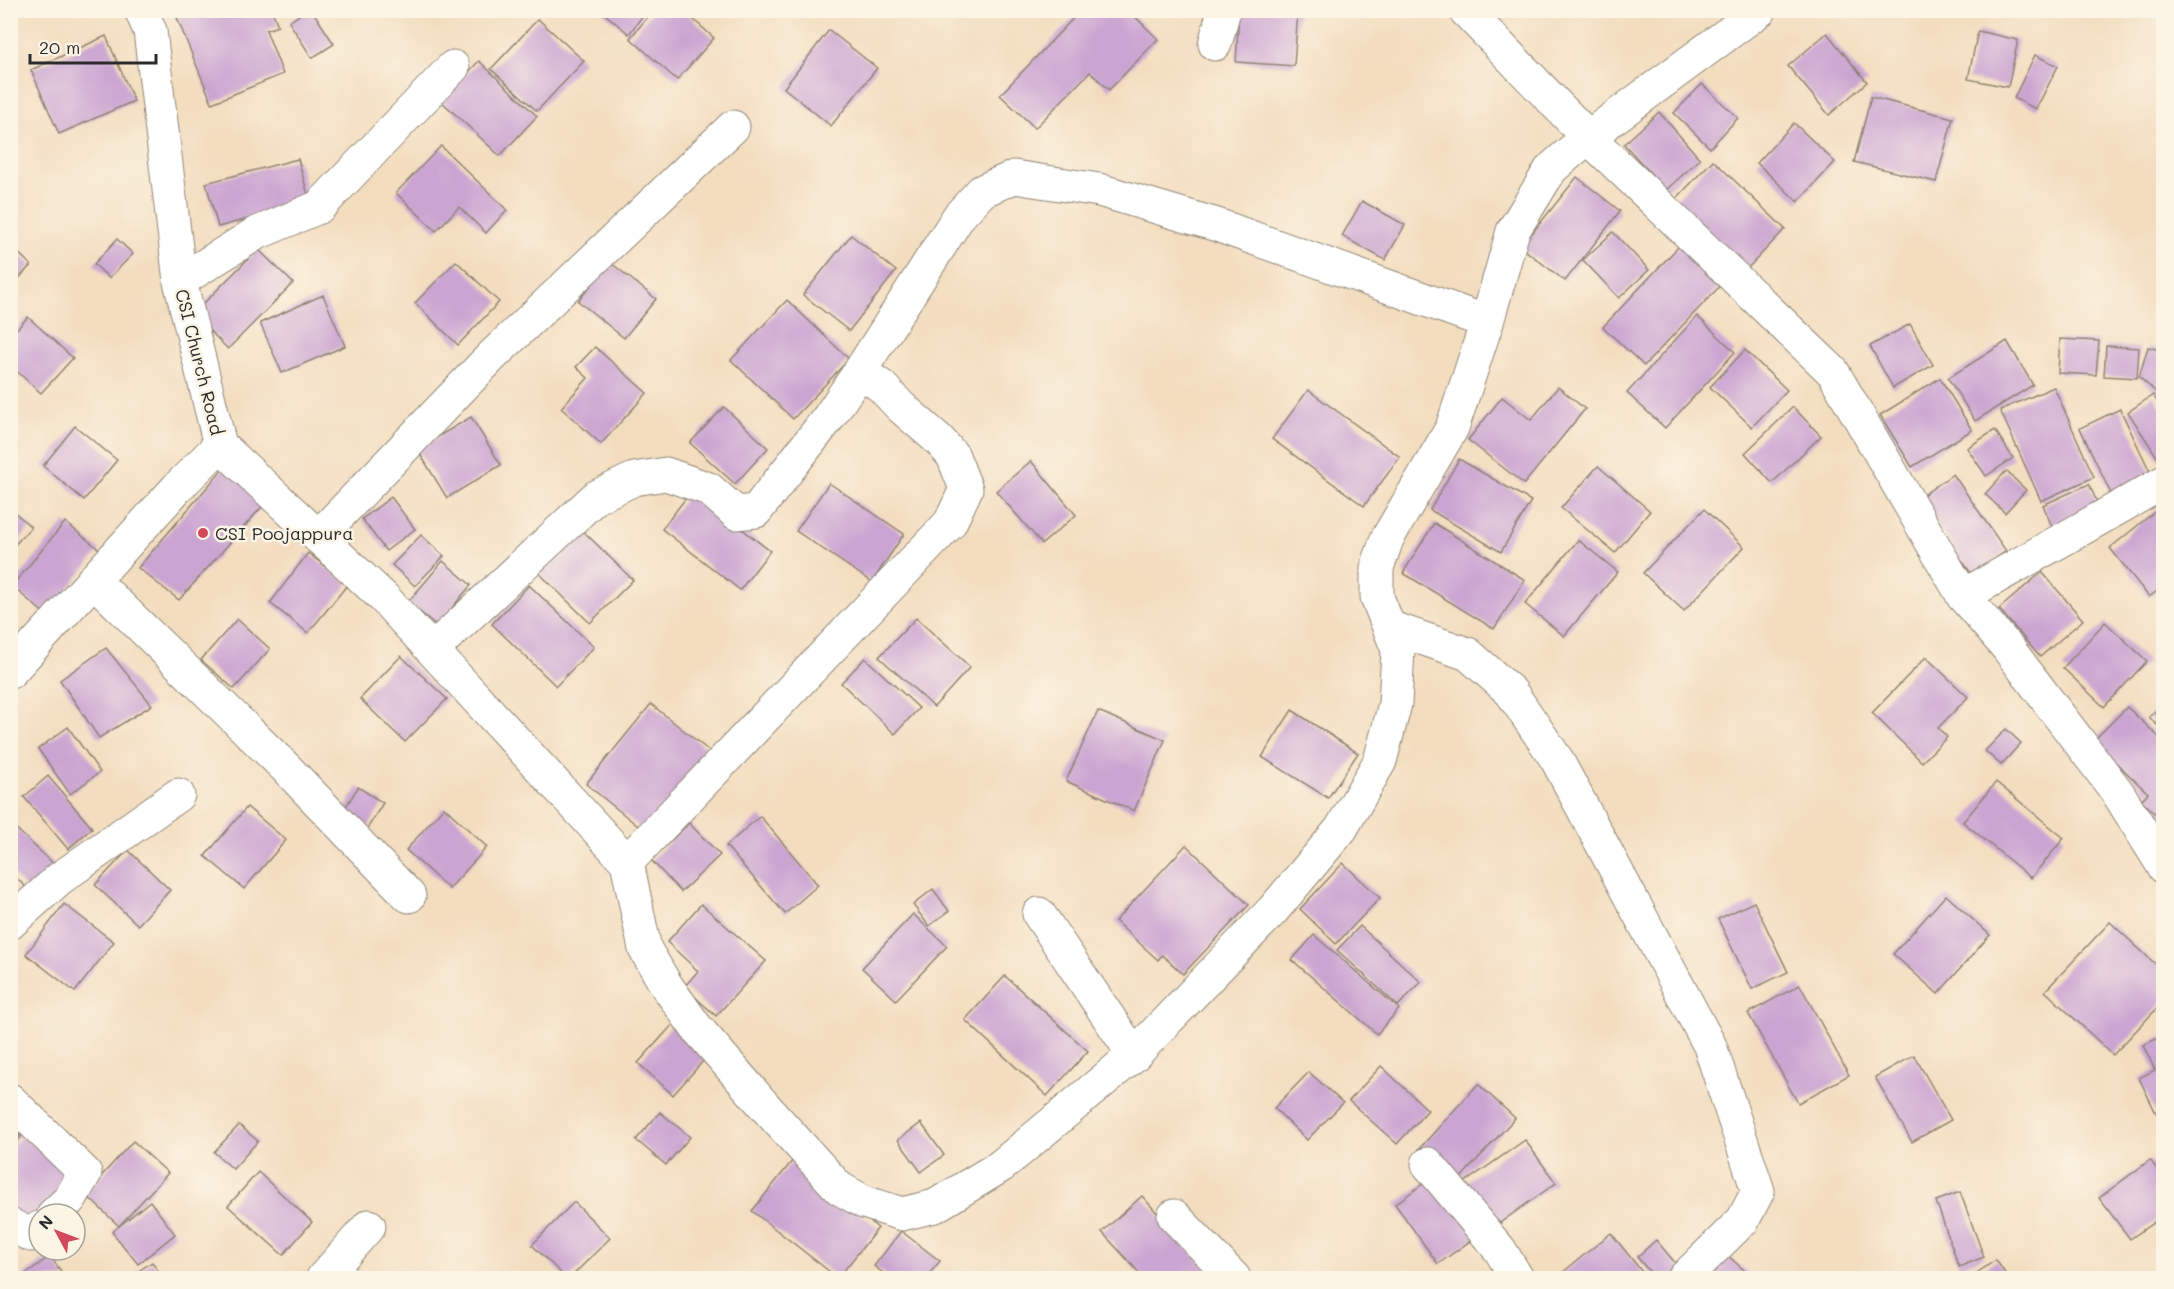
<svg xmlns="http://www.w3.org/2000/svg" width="2174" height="1289" viewBox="0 0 2174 1289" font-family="Mali,sans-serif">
	<rect width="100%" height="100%" fill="#fcf5e5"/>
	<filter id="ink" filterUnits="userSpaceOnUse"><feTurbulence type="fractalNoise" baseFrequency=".0167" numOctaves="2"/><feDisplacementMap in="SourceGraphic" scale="12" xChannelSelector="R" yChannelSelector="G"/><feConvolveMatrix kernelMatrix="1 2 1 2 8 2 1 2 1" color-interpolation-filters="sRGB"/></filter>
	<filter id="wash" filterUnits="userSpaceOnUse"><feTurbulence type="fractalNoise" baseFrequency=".008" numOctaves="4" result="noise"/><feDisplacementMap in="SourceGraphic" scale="24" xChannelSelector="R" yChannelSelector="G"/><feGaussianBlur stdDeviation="1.35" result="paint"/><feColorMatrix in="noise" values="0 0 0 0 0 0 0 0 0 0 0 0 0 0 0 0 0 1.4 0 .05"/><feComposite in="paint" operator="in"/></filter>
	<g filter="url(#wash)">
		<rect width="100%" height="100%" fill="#f3ddbf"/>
		<g id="blocks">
			<g fill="#caa5d1">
				<polygon points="195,10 272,10 278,26 266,30 283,74 212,103 177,18"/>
				<polygon points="307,10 312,10 334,44 312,58 289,22"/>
				<polygon points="600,10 647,10 629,34"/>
				<polygon points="654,10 683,10 714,38 677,80 630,38"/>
				<polygon points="1081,10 1128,10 1158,39 1109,90 1090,72 1035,128 1000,95"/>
				<polygon points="1239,10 1298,10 1294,66 1236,62"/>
				<polygon points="538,19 584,61 537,111 491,69"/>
				<polygon points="829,30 877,68 831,126 784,88"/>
				<polygon points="1978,31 2018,40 2008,87 1968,79"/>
				<polygon points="1827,33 1867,82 1829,115 1788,66"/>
				<polygon points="106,36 134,101 59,134 31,70"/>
				<polygon points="2035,55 2058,66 2036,109 2014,98"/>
				<polygon points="479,61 537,116 500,156 441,101"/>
				<polygon points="1702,84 1738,118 1710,148 1674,113"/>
				<polygon points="1871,97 1953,118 1936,182 1854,162"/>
				<polygon points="1659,112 1700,159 1666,190 1624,144"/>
				<polygon points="1794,123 1835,162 1798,202 1757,163"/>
				<polygon points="441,146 507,210 486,233 459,207 436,231 396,193"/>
				<polygon points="298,159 310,202 218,227 206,183"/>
				<polygon points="1713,160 1785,229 1747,269 1675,200"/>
				<polygon points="1577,177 1620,211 1565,281 1521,247"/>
				<polygon points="1362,201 1405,225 1385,260 1342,236"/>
				<polygon points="1613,232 1649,270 1619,298 1583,260"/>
				<polygon points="851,235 896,271 849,331 803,295"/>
				<polygon points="117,239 133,254 109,278 94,264"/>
				<polygon points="10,245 31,265 10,288"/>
				<polygon points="1679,246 1720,286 1644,366 1603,327"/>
				<polygon points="258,249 293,283 228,349 193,314"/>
				<polygon points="456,261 499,302 458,345 415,303"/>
				<polygon points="610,262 656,299 624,338 578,301"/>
				<polygon points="323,295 345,346 282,373 260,323"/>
				<polygon points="787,300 849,359 793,419 731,360"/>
				<polygon points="1697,316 1735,352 1665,428 1627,393"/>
				<polygon points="28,317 73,358 41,393 10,365 10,336"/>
				<polygon points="1910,324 1933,365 1893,388 1870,346"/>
				<polygon points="2060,339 2099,341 2096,375 2058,373"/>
				<polygon points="2007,341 2033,385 1975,421 1948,378"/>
				<polygon points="2106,346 2139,348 2137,378 2104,376"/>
				<polygon points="595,347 647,393 601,444 561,408 588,378 576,367"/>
				<polygon points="2148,347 2164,351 2164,399 2139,377"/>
				<polygon points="1745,350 1787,390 1752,427 1710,387"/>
				<polygon points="1940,378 1972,430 1912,467 1880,415"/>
				<polygon points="1558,387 1585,409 1524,484 1468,440 1502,397 1531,420"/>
				<polygon points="2054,387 2094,477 2041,501 2000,410"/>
				<polygon points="1308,390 1400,457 1364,506 1272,439"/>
				<polygon points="2153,395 2164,411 2164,457 2159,460 2128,412"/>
				<polygon points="724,407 768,448 735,484 690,443"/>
				<polygon points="1793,407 1821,436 1772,483 1745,453"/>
				<polygon points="2120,409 2153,478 2113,498 2080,428"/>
				<polygon points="471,417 501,465 447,498 417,449"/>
				<polygon points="75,426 117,460 84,500 43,466"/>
				<polygon points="1995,430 2013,458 1986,476 1967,448"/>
				<polygon points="1459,459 1531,501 1501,552 1430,510"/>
				<polygon points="1031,461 1076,515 1042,544 996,491"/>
				<polygon points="226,465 267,501 179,600 138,568"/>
				<polygon points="1598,466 1650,511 1615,553 1561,508"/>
				<polygon points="2006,471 2026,490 2005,513 1985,494"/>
				<polygon points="1953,474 2006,551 1972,575 1919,498"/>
				<polygon points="829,483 904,534 872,582 796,531"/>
				<polygon points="2089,484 2100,509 2053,529 2043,505"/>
				<polygon points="692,490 770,551 740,590 662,529"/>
				<polygon points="391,497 415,529 386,551 362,519"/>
				<polygon points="2164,504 2164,586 2149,597 2110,548"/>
				<polygon points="10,508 31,527 10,550"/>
				<polygon points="1704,509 1744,547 1684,611 1643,573"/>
				<polygon points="65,522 100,550 46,615 12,586"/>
				<polygon points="1434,523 1525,580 1494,629 1403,573"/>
				<polygon points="581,529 633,580 590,623 538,572"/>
				<polygon points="421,535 444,556 415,586 392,565"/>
				<polygon points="1578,540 1618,572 1564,636 1525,604"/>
				<polygon points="308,553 348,584 308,633 270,603"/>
				<polygon points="443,561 471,585 437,626 408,602"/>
				<polygon points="2042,572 2083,620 2040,657 1999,609"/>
				<polygon points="529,585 594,647 556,686 492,624"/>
				<polygon points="916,618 970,667 934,707 879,657"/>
				<polygon points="237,619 270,649 234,689 201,660"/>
				<polygon points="2105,622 2147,661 2104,707 2063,668"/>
				<polygon points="106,648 152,705 99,738 60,680"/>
				<polygon points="401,656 447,699 405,742 360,699"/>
				<polygon points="1926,657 1968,697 1938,728 1947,737 1922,762 1872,713"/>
				<polygon points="865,658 919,708 895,734 841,683"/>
				<polygon points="2164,703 2164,732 2149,717"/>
				<polygon points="651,704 713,754 648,834 586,784"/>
				<polygon points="2127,707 2164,742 2164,822 2141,800 2148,793 2093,741"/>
				<polygon points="1292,710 1358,753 1328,798 1262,757"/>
				<polygon points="1098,711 1165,740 1134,811 1066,781"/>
				<polygon points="68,727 100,772 70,794 38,749"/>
				<polygon points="2006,729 2021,743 2001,765 1985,751"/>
				<polygon points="48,776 92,828 68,849 24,797"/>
				<polygon points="1996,782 2064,838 2031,878 1963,822"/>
				<polygon points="358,787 383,803 367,829 342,813"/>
				<polygon points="247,807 286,840 244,889 205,856"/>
				<polygon points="444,807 487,847 449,889 406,850"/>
				<polygon points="760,816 818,885 785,914 726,846"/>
				<polygon points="10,823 56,866 31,892 10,872"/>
				<polygon points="689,823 720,855 681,892 651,860"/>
				<polygon points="1186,845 1249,905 1183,974 1162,955 1158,960 1115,921"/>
				<polygon points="128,850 170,890 138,925 95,885"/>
				<polygon points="1343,863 1380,898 1336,944 1300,909"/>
				<polygon points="933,889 949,911 929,926 913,905"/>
				<polygon points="1946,895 1990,935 1938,994 1893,954"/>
				<polygon points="1754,902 1788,972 1752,989 1718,919"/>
				<polygon points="64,904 114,942 75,992 26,954"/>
				<polygon points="701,904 766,961 716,1016 684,987 698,971 667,942"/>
				<polygon points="913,914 947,946 896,1000 862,968"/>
				<polygon points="2110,922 2164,972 2164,1001 2113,1055 2045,991"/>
				<polygon points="1360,926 1421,982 1398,1006 1337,950"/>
				<polygon points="1314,935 1399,1009 1377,1034 1292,960"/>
				<polygon points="1005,976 1088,1051 1047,1096 965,1020"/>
				<polygon points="1800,985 1849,1075 1798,1103 1748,1013"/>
				<polygon points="676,1021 711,1052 673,1095 638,1063"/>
				<polygon points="2164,1035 2164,1109 2156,1113 2139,1078 2155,1070 2143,1045"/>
				<polygon points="1914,1055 1951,1120 1912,1142 1875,1077"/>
				<polygon points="1381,1066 1428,1110 1397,1144 1349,1101"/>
				<polygon points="1309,1072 1343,1103 1307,1140 1274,1108"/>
				<polygon points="1478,1084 1515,1118 1456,1183 1419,1149"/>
				<polygon points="660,1112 690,1137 666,1165 636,1140"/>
				<polygon points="921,1123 944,1155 921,1172 898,1140"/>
				<polygon points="10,1125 20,1135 10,1145"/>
				<polygon points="239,1125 258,1141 233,1169 214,1152"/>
				<polygon points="28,1130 76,1176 28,1226 10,1208 10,1148"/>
				<polygon points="1525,1140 1556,1183 1494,1227 1464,1183"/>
				<polygon points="133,1141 168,1173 119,1226 85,1194"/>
				<polygon points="793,1160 878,1228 838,1278 752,1211"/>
				<polygon points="2150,1160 2164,1178 2164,1215 2130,1239 2099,1198"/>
				<polygon points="258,1172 312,1222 283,1255 228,1206"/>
				<polygon points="1434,1176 1477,1236 1438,1264 1395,1204"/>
				<polygon points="1960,1192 1984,1257 1959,1267 1936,1201"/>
				<polygon points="1142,1196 1215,1278 1144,1278 1102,1232"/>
				<polygon points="150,1201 175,1234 138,1264 112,1232"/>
				<polygon points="574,1202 610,1238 570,1278 566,1278 532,1245"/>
				<polygon points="901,1231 940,1261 926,1278 890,1278 874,1266"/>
				<polygon points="1611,1233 1647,1278 1566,1278 1562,1273"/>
				<polygon points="1656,1240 1682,1271 1674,1278 1655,1278 1637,1257"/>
				<polygon points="1727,1255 1753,1278 1706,1278"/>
				<polygon points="50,1256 66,1278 20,1278"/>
				<polygon points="1996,1260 2008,1278 1969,1278"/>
				<polygon points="152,1262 163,1278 128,1278"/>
			</g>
		</g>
	</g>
	<g filter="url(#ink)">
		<use href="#blocks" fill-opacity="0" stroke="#8f8475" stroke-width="1.5"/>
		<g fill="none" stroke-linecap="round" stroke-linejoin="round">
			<g stroke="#8f8475" stroke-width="35">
				<g id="street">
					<polyline points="141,10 150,31 180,281 220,445"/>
					<polyline points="1465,10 1588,137 1833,372 1963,596 2007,647 2118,793 2164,867"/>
					<polyline points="1215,44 1224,10"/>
					<polyline points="180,281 255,234 319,207 453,67"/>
					<polyline points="220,445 384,598 627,862 645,949 666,985 696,1027 769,1111 839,1188 864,1202 902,1214 935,1206 1001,1166 1134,1055 1273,910 1341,829 1380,761 1395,704 1398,650 1377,597 1377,568 1387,539 1452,428 1487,322 1513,231 1551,169 1588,137 1760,10"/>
					<polyline points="318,537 490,358 733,127"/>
					<polyline points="93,580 286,768 409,896"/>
					<polyline points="1963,596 2164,482"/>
					<polyline points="1389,627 1468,654 1511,692 1557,760 1710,1046 1758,1191 1743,1220 1684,1278"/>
					<polyline points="432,650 596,497 634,479 666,474 709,489 736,513 756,511 829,417 860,371"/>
					<polyline points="10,672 177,488 220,445"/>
					<polyline points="627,862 950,523 966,489 953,456 939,440 901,407 881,386 860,371 959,216 982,191 1014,177 1099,190 1217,225 1487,322"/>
					<polyline points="1039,914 1134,1055"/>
					<polyline points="10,923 59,879 178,795"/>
					<polyline points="10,1100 85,1173 70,1199 54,1214"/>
					<polyline points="1428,1164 1500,1250 1517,1278"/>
					<polyline points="1174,1216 1234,1278"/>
					<polyline points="10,1225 31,1235 39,1228"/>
					<polyline points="323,1278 369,1226"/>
				</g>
			</g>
			<use href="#street" stroke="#fff" stroke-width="33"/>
		</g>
	</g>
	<circle fill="#d1495b" stroke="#fcf5e5" stroke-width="2" cx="203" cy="533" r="6"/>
	<g text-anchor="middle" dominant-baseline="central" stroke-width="5" stroke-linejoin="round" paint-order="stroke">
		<g font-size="18" fill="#2b2b2b" stroke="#fcf5e5">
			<text transform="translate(200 362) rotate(76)">CSI Church Road</text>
		</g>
		<g font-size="18" fill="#2b2b2b" stroke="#fcf5e5" text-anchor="start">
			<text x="215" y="533">CSI Poojappura</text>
		</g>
	</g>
	<rect width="2174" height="1289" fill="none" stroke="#fcf5e5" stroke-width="36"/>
	<g transform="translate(57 1232) rotate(311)"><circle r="28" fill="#fcf5e5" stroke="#a8a49b" stroke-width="1.5"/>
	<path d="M0-4.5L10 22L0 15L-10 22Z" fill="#d1495b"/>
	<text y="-9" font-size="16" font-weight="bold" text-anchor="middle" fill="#2b2b2b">N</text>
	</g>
	<path d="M30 54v9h126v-9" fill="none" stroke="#2b2b2b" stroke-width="3"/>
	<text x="39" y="54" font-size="18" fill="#2b2b2b" stroke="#fcf5e5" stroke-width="4.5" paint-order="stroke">20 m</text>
</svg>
